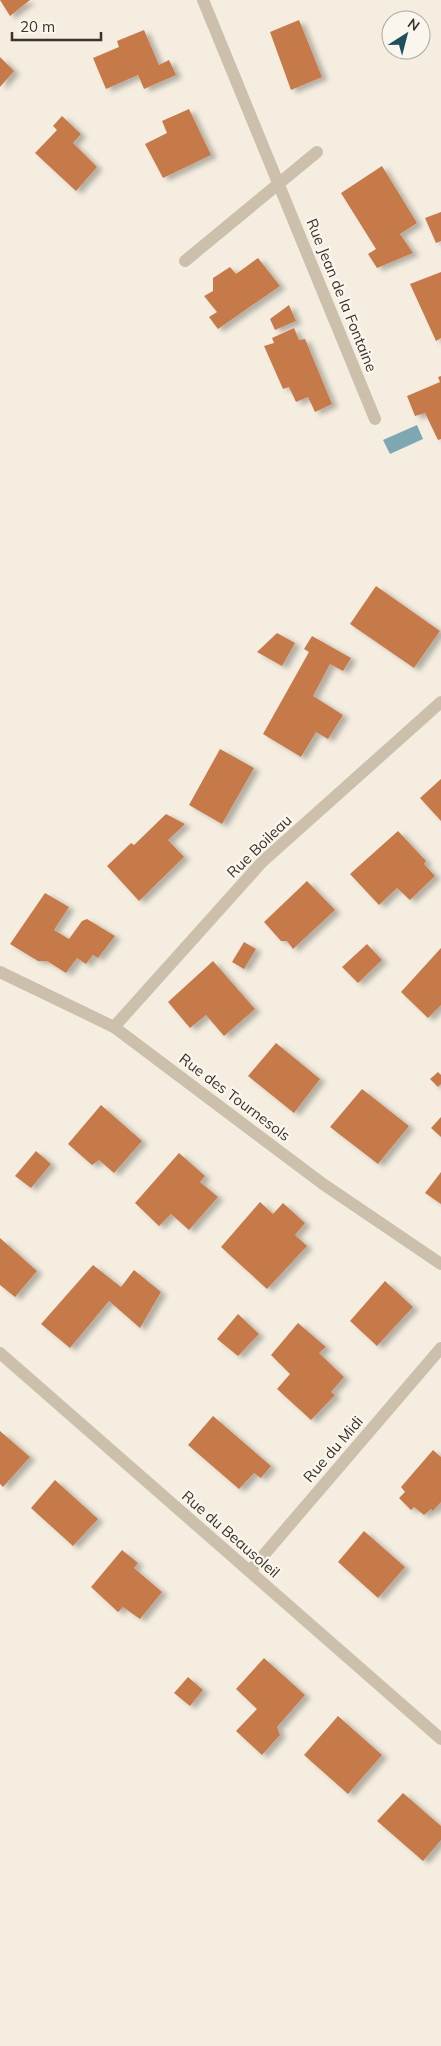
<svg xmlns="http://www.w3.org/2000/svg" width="441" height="2046" viewBox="0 0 441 2046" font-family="Mulish,sans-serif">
	<defs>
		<filter id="shadow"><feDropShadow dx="5.5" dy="3" stdDeviation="2.5" flood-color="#0004"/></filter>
	</defs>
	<rect width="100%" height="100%" fill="#f4ede0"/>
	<polygon fill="#7ea8b1" points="417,425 423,439 390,454 383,440"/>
	<g fill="#c77a4a" filter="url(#shadow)">
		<polygon points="0,0 30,0 10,16"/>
		<polygon points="299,20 322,77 291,90 270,32"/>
		<polygon points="144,30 159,65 169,60 176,75 144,89 138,75 106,89 93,58 119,47 117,41"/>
		<polygon points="0,57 14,71 0,87"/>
		<polygon points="189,109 211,155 163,178 145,144 167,133 162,121"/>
		<polygon points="62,116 81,134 73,143 97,167 76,191 35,153 57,130 53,126"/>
		<polygon points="382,166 417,223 400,234 413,253 377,268 368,254 376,249 341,193"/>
		<polygon points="441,212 441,241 436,243 425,218"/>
		<polygon points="258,258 280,286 218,329 209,317 217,312 204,296 213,291 213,278 230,267 236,274"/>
		<polygon points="441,272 441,338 436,341 410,284"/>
		<polygon points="289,305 296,321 275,330 270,319"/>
		<polygon points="294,328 299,340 305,339 332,404 315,412 308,397 296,402 289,387 283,389 264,346 274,343 272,338"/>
		<polygon points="441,376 441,439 438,440 425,413 415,416 407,396 440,382 438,377"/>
		<polygon points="376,586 440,631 414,668 350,624"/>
		<polygon points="277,633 295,643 282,666 257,652"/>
		<polygon points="312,636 351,658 343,671 330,664 313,696 343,715 328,739 316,732 301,757 263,734 309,652 304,649"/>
		<polygon points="220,749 254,768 222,824 189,805"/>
		<polygon points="441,779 441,821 420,798"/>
		<polygon points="166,814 185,824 168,840 184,857 139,901 107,866 131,843 134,845"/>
		<polygon points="398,831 426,861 424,864 435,876 410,900 397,888 379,905 350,874"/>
		<polygon points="307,881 335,910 293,949 287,941 281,941 264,922"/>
		<polygon points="45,893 69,907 54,930 69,939 82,921 87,919 115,936 98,958 93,955 86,964 77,958 66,973 47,961 38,961 10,944"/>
		<polygon points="244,942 256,949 244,969 232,962"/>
		<polygon points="367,944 382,960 358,983 342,967"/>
		<polygon points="441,948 441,1005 428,1018 401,992"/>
		<polygon points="213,961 255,1009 224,1036 206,1015 190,1028 168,1002"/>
		<polygon points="276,1043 320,1079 294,1113 248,1076"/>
		<polygon points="438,1072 441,1075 441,1084 438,1087 430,1079"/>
		<polygon points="362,1089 409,1126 378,1164 330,1127"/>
		<polygon points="101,1105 142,1141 114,1173 99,1160 92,1165 68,1144"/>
		<polygon points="441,1117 441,1137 431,1128"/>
		<polygon points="36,1151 51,1164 31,1188 15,1176"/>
		<polygon points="179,1153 205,1176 200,1182 218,1197 189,1230 171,1214 159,1226 135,1203"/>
		<polygon points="441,1172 441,1204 425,1193"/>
		<polygon points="260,1202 273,1214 283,1203 305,1223 295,1235 307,1246 267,1289 221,1247"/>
		<polygon points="0,1238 37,1271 15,1297 0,1285"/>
		<polygon points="93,1265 121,1287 134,1270 161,1292 140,1328 109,1301 70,1348 41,1324"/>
		<polygon points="385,1281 413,1307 377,1346 350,1321"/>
		<polygon points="238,1314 259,1334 238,1356 217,1339"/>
		<polygon points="298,1323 326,1347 319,1353 344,1377 331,1392 335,1395 311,1420 277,1389 290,1374 271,1355"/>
		<polygon points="213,1416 271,1466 261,1478 254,1473 239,1489 188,1445"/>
		<polygon points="0,1431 30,1457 3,1487 0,1484"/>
		<polygon points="433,1450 441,1457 441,1502 433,1511 431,1509 424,1515 414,1507 411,1510 399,1498 405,1492 401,1487"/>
		<polygon points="55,1480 98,1519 73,1546 31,1508"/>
		<polygon points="364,1531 405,1567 378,1598 338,1562"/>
		<polygon points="122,1550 138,1563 134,1568 162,1592 140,1619 123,1607 118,1612 91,1587"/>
		<polygon points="264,1658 305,1695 277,1727 280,1735 262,1755 236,1731 257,1709 236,1689"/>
		<polygon points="188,1677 203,1690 190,1706 174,1693"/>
		<polygon points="338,1716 382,1755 348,1794 304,1755"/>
		<polygon points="403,1793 441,1826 441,1840 423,1861 377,1821"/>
	</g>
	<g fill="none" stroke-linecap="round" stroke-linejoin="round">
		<g stroke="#ccbfab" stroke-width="12">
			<polyline points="203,0 375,419"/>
			<polyline points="185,261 317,152"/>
			<polyline points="0,972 114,1027 323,1184 441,1264"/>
			<polyline points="114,1027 262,862 441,702"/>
			<polyline points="0,1353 441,1739"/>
			<polyline points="250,1571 441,1348"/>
		</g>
	</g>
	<g text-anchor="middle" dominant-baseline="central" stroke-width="4.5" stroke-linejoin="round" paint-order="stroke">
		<g font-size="15" fill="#3a322b" stroke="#fbf6ed">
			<text transform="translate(342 295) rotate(68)">Rue Jean de la Fontaine</text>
			<text transform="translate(259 846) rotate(-44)">Rue Boileau</text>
			<text transform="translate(235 1097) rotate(37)">Rue des Tournesols</text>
			<text transform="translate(333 1449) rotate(-49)">Rue du Midi</text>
			<text transform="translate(231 1534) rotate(41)">Rue du Beausoleil</text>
		</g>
	</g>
	<g transform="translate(406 35) rotate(36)"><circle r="24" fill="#fbf6ed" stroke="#aea89f"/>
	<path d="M0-4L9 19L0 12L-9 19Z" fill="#1f505d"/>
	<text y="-8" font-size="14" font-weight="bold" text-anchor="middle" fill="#3a322b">N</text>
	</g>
	<path d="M12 32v8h89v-8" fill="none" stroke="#3a322b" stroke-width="2.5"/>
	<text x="20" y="32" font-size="15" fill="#3a322b" stroke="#fbf6ed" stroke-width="4" paint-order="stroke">20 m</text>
</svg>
